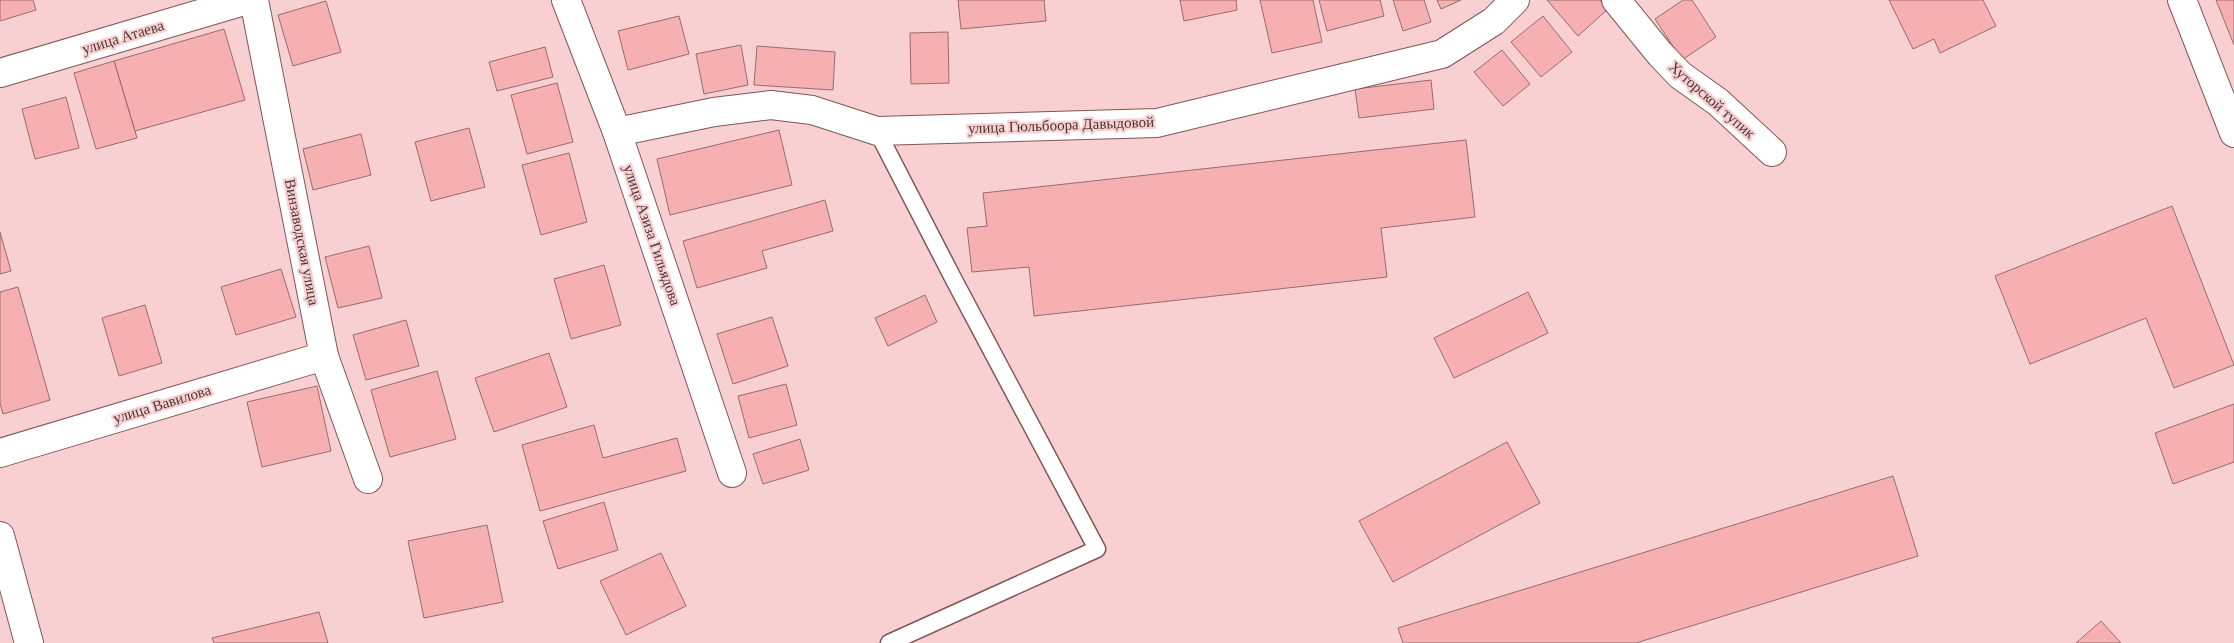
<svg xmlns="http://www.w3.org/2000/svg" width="2234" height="643" viewBox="0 0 2234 643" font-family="'Times New Roman',serif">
	<rect width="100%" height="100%" fill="#f9d0d1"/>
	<g fill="#f6b0b2" stroke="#996b6d">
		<polygon points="0,0 33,0 36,10 0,21"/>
		<polygon points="958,0 1044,0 1046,21 961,29"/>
		<polygon points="1180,0 1236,0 1237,10 1184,21"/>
		<polygon points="1260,0 1313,0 1322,42 1272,53"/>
		<polygon points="1319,0 1380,0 1384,16 1327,31"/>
		<polygon points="1393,0 1424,0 1431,22 1403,31"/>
		<polygon points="1437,0 1461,0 1441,9"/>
		<polygon points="1547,0 1600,0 1608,9 1578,36"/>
		<polygon points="1683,0 1692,0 1716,37 1682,60 1655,19"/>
		<polygon points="1889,0 1983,0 1996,26 1940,53 1934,39 1913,49"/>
		<polygon points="2216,0 2234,0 2234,45"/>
		<polygon points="326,1 341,52 293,66 278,15"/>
		<polygon points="679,16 689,54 628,70 618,31"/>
		<polygon points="1543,16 1572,52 1541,77 1511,42"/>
		<polygon points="224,29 245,100 135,131 114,61"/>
		<polygon points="948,32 949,83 911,84 910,33"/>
		<polygon points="741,45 748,85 704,94 696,54"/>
		<polygon points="757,46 835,52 833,90 754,85"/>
		<polygon points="545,47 553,77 497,91 489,62"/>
		<polygon points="1502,50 1530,84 1503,106 1474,72"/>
		<polygon points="114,61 137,138 96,149 74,73"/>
		<polygon points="1431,80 1434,109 1359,118 1355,89"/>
		<polygon points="557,83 573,142 527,154 511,95"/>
		<polygon points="66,97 79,148 35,159 22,109"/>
		<polygon points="469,128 485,187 431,201 415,142"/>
		<polygon points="779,130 792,185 670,215 657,159"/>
		<polygon points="361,134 371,175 313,190 303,149"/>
		<polygon points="1466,140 1475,217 1381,228 1387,277 1034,316 1029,267 972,272 967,228 987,226 983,193"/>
		<polygon points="569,153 587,222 541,235 522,165"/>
		<polygon points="825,200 833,231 762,251 767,268 697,288 683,241"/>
		<polygon points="2172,206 2234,365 2174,388 2146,318 2030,364 1995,276"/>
		<polygon points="0,232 11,271 0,274"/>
		<polygon points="369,246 382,298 338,308 325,257"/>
		<polygon points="604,265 621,325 571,339 554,279"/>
		<polygon points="281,269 296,317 236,335 221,287"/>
		<polygon points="18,287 50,400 3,414 0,403 0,292"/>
		<polygon points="1528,292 1548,333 1454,378 1434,338"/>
		<polygon points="925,295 937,322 888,346 875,318"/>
		<polygon points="145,305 162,363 119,376 102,318"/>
		<polygon points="772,317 788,366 733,384 717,334"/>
		<polygon points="406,320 419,366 366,380 353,335"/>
		<polygon points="549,353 567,407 494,432 475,378"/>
		<polygon points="437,371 456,439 390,457 371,390"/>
		<polygon points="786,384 797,425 749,438 738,396"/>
		<polygon points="317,386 331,451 262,467 247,402"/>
		<polygon points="2234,404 2234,462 2173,484 2155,433"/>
		<polygon points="594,425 603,458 677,438 686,471 540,511 522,445"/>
		<polygon points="800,439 809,470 763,484 753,454"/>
		<polygon points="1507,442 1540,503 1393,582 1359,521"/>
		<polygon points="1893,476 1918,556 1636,643 1403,643 1398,628"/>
		<polygon points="604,502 618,550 558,569 543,521"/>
		<polygon points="487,525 503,602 424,618 408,541"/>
		<polygon points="661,553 686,606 626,635 600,581"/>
		<polygon points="319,612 328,643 214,643 212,638"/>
		<polygon points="2101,621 2121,643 2076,643"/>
	</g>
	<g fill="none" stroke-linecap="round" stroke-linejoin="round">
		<g stroke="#805557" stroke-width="19">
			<polyline id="service" points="877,131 954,280 1097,549 889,643"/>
		</g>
		<g stroke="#805557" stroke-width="30">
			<g id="minor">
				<polyline points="254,0 324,356 368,479"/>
				<polyline points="566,0 617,132 732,473"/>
				<polyline points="1616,0 1660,54 1680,75 1718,102 1772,152"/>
				<polyline points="0,73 247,0"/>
				<polyline points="617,132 714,112 771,105 812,110 877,131 1157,123 1442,54 1494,21 1515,0"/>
				<polyline points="0,453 324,356"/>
				<polyline points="0,536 29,643"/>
			</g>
		</g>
		<g stroke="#805557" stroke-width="30">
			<polyline id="tertiary" points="2182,0 2234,133"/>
		</g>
		<use href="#service" stroke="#fff" stroke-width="16"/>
		<use href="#minor" stroke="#fff" stroke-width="28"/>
		<use href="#tertiary" stroke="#fff" stroke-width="28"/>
	</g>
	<g text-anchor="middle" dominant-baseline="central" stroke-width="4.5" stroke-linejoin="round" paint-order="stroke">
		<g font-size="15" fill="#4b3637" stroke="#f9d0d1">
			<text transform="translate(123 37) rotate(-17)">улица Атаева</text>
			<text transform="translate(1712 100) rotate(41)">Хуторской тупик</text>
			<text transform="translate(1061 125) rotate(-2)">улица Гюльбоора Давыдовой</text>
			<text transform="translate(652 235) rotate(71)">улица Азиза Гильядова</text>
			<text transform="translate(302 242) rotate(79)">Винзаводская улица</text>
			<text transform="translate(162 404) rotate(-17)">улица Вавилова</text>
		</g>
	</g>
</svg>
